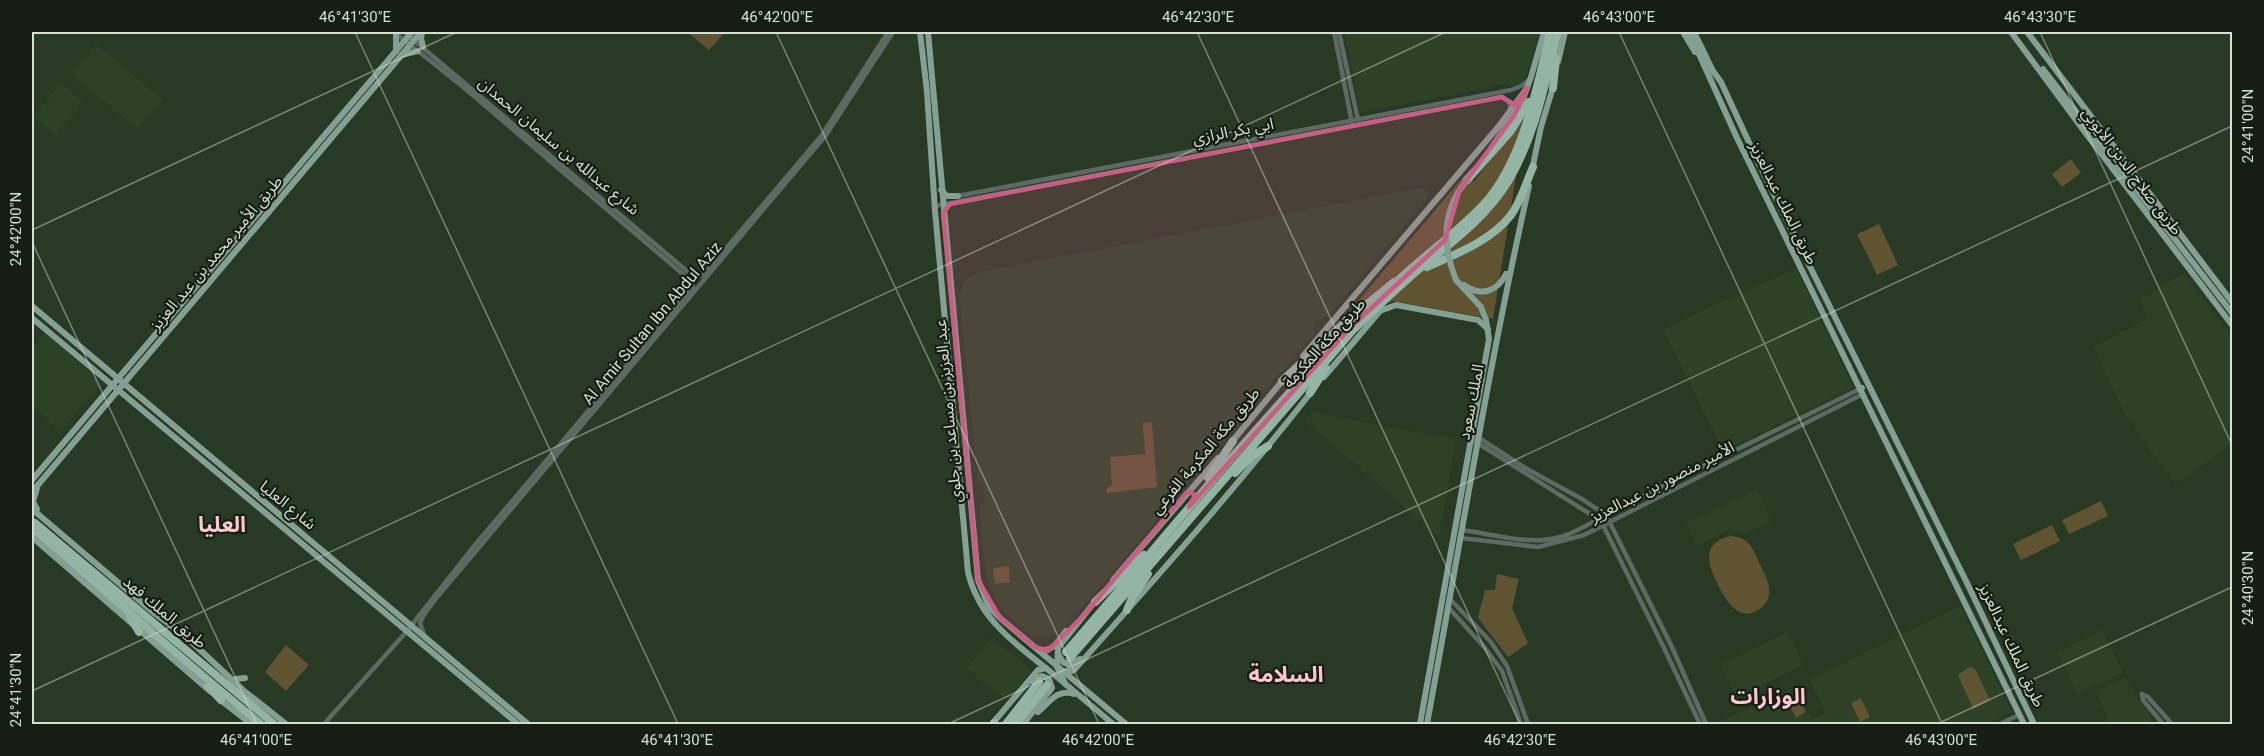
<svg xmlns="http://www.w3.org/2000/svg" width="2264" height="756" viewBox="0 0 2264 756" font-family="Roboto,'Noto Sans Arabic',sans-serif">
	<rect width="100%" height="100%" fill="#283924"/>
	<g fill="#2c4126">
		<polygon points="1345,32 1540,32 1526,78 1520,83 1505,86 1496,84 1490,88 1360,113"/>
		<polygon points="96,44 163,100 137,129 71,74"/>
		<polygon points="61,83 84,102 55,135 33,116"/>
		<polygon points="1420,188 1429,191 1427,199 1328,316 1314,322 1314,335 1266,389 1251,390 1242,399 1247,414 1060,634 1032,637 1007,615 997,602 990,587 985,569 979,503 985,499 984,488 978,482 959,294 965,280 979,272"/>
		<polygon points="1796,268 1853,387 1723,451 1663,329"/>
		<polygon points="2183,273 2232,337 2232,444 2176,484 2126,416 2093,347 2143,321 2147,316 2141,305 2141,299"/>
		<polygon points="45,332 102,383 60,432 32,406 32,348"/>
		<polygon points="1311,412 1456,439 1439,537 1304,420"/>
		<polygon points="1757,489 1772,522 1746,534 1729,529 1697,545 1686,524"/>
		<polygon points="1960,606 2012,712 1986,724 1714,724 1796,687 1811,719 1825,713 1810,679"/>
		<polygon points="2102,630 2123,672 2077,693 2057,652"/>
		<polygon points="1788,632 1804,665 1736,697 1720,664"/>
		<polygon points="992,638 1032,670 1007,701 966,669 990,639"/>
		<polygon points="2125,678 2153,720 2143,724 2110,724 2096,691"/>
	</g>
	<g fill="#605332">
		<polygon points="687,32 725,32 709,50"/>
		<polygon points="1526,114 1493,319 1393,301 1342,320 1465,175 1474,181"/>
		<polygon points="2071,159 2081,173 2062,187 2052,174"/>
		<polygon points="1879,224 1898,265 1877,275 1857,234"/>
		<polygon points="1152,422 1157,487 1107,493 1106,489 1112,485 1110,457 1145,454 1143,423"/>
		<polygon points="2101,501 2108,516 2069,534 2062,520"/>
		<polygon points="2052,525 2060,541 2021,560 2013,544"/>
		<path d="M1730 536C1737 537 1742 537 1747 542 1753 547 1756 556 1759 562 1766 577 1777 595 1761 608 1739 625 1725 599 1717 583 1707 562 1702 543 1730 536Z"/>
		<polygon points="1009,566 1010,582 995,584 993,568"/>
		<polygon points="1497,574 1519,579 1512,608 1528,643 1508,657 1478,618 1485,590 1495,590"/>
		<polygon points="286,645 309,665 286,691 265,672"/>
		<polygon points="1970,667 1975,669 1990,700 1973,709 1958,675"/>
		<polygon points="1796,694 1806,712 1796,718 1786,699"/>
		<polygon points="1861,698 1870,717 1860,722 1851,703"/>
	</g>
	<g fill="none" stroke-linecap="round" stroke-linejoin="round">
		<g stroke="#5d6a64" stroke-width="4.5">
			<polyline points="394,32 462,86 691,281"/>
			<polyline points="404,32 687,271 697,277 703,275 718,258 822,135 888,32"/>
			<polyline points="1334,32 1352,123"/>
			<polyline points="1339,32 1358,120"/>
			<polyline points="958,196 1511,90 1521,86 1530,79"/>
			<polyline points="935,206 1502,97 1510,103 1510,111"/>
			<polyline points="1476,436 1527,469 1582,499 1606,515 1671,645 1706,724"/>
			<polyline points="1471,439 1598,519 1603,525 1664,648 1700,724"/>
			<path d="M1462 530C1493 534 1530 546 1560 537 1578 532 1594 521 1610 512L1860 389"/>
			<polyline points="1461,538 1538,547 1584,535 1863,394"/>
			<polyline points="1450,599 1491,642 1507,666 1528,724"/>
			<polyline points="1448,607 1485,648 1502,671 1521,724"/>
			<polyline points="407,631 475,545 693,287 691,281 695,280 693,276"/>
			<polyline points="424,635 420,623 423,616 438,596 826,135 893,32"/>
			<polyline points="2142,694 2148,697 2172,724"/>
			<polyline points="2142,694 2143,700 2163,724"/>
			<polyline points="324,724 408,630"/>
			<polyline points="2000,724 2019,715"/>
		</g>
		<g stroke="#849f93" stroke-width="6">
			<polyline points="422,32 421,38 423,47"/>
			<path d="M920 32 927 92 935 211 968 572C979 620 1016 644 1052 673 1073 690 1093 707 1113 724"/>
			<polyline points="928,32 978,580 989,607 1000,618 1126,724"/>
			<polyline points="1683,32 1695,52"/>
			<polyline points="1689,32 1737,138 1860,389"/>
			<polyline points="1694,32 1713,71 1721,82 1759,164 1967,583 2034,724"/>
			<polyline points="2011,32 2087,135 2232,325"/>
			<polyline points="2027,32 2232,302"/>
			<polyline points="396,50 396,33"/>
			<polyline points="401,55 418,51"/>
			<polyline points="1558,62 1565,32"/>
			<polyline points="2043,69 2232,313"/>
			<polyline points="1492,147 1521,104 1531,77 1544,32"/>
			<polyline points="1532,170 1541,127 1554,84"/>
			<polyline points="941,190 947,196 958,196"/>
			<path d="M1464 285C1481 297 1497 292 1506 274"/>
			<polyline points="32,306 528,724"/>
			<polyline points="32,318 518,724"/>
			<polyline points="1303,356 1499,126 1527,88"/>
			<polyline points="1324,377 1380,311 1396,305 1478,320 1488,329"/>
			<polyline points="1862,388 1860,389 2024,724"/>
			<polyline points="1230,444 1283,380"/>
			<polyline points="32,480 412,32"/>
			<polyline points="32,492 421,32"/>
			<polyline points="32,509 154,613 183,634 243,690 286,724"/>
			<polyline points="37,509 33,502 37,488"/>
			<polyline points="32,537 211,692"/>
			<polyline points="1113,580 1218,458"/>
			<path d="M1038 649C1052 654 1058 641 1066 631"/>
			<polyline points="1058,654 1063,662 1069,665 1080,659"/>
			<path d="M1061 672 1072 671 1075 669C1156 578 1237 487 1312 391"/>
			<polyline points="236,679 245,678"/>
			<polyline points="1066,685 1057,667 1058,648 1097,599"/>
			<polyline points="219,699 251,724"/>
			<path d="M1038 712C1049 703 1057 688 1074 694"/>
			<polyline points="992,724 1038,670 1046,668"/>
			<polyline points="1023,724 1052,688 1049,679 1042,676 1032,681"/>
			<polyline points="1420,724 1489,339 1486,320 1481,307 1456,280"/>
			<path d="M1427 724C1460 545 1489 364 1529 186"/>
		</g>
		<g stroke="#94b4a5" stroke-width="8">
			<polyline points="1553,88 1556,58"/>
			<polyline points="1467,180 1510,132 1529,102"/>
			<path d="M1427 267C1456 254 1491 241 1511 215 1521 201 1526 183 1533 167"/>
			<path d="M1391 287C1420 258 1455 235 1483 205 1522 164 1538 85 1550 32"/>
			<polyline points="1282,381 1344,323 1394,282"/>
			<polyline points="1310,393 1326,368"/>
			<polyline points="1235,473 1252,456 1268,446"/>
			<polyline points="1208,478 1233,441"/>
			<polyline points="35,523 274,724"/>
			<path d="M32 528C108 593 183 661 261 724"/>
			<polyline points="1095,602 1144,555"/>
			<polyline points="1127,610 1132,598 1148,574"/>
			<polyline points="130,617 139,632"/>
			<path d="M1066 652C1153 552 1236 448 1327 352"/>
			<path d="M1070 658 1354 329C1375 309 1396 289 1418 270 1451 243 1487 217 1509 180 1536 134 1545 82 1558 32"/>
			<polyline points="208,686 221,700"/>
			<polyline points="993,724 994,723"/>
			<polyline points="1006,724 1039,682"/>
			<polyline points="1015,724 1047,685"/>
		</g>
		<path stroke="#849f93" stroke-width="6" d="M1456 280C1442 245 1441 211 1467 180"/>
	</g>
	<path fill="#c95e85" fill-opacity="0.2" stroke="#c95e85" stroke-width="4.5" stroke-linejoin="round" d="M1527 88 1514 116 1460 189 1445 240 1349 329 1189 507 1195 495 1188 491 1085 614 1048 651 1035 647 1000 618 978 580 943 213 950 204 1502 97 1515 105Z"/>
	<path fill="none" stroke="#d5dfd2" stroke-width="1.5" stroke-opacity="0.45" d="M355 32 678 724M776 32 1099 724M1197 32 1520 724M1619 32 1942 724M2040 32 2232 445M32 230 457 32M32 242 257 724M32 691 1446 32M948 724 2232 126M1937 724 2232 587"/>
	<g text-anchor="middle" dominant-baseline="central" stroke-width="4.5" stroke-linejoin="round" paint-order="stroke">
		<g font-size="16" fill="#d5dfd2" stroke="#161e14">
			<text transform="translate(1233 131) rotate(-11)">ابي بكر الرازي</text>
			<text transform="translate(559 146) rotate(40)">شارع عبدالله بن سليمان الحمدان</text>
			<text transform="translate(2132 171) rotate(53)">طريق صلاح الدين الأيوبي</text>
			<text transform="translate(1784 203) rotate(64)">طريق الملك عبدالعزيز</text>
			<text transform="translate(216 253) rotate(-50)">طريق الأمير محمد بن عبد العزيز</text>
			<text transform="translate(652 323) rotate(-50)">Al Amir Sultan Ibn Abdul Aziz</text>
			<text transform="translate(1324 343) rotate(-48)">طريق مكة المكرمة</text>
			<text transform="translate(1471 402) rotate(-79)">الملك سعود</text>
			<text transform="translate(948 411) rotate(-95)">عبد العزيز بن مساعد بن جلوي</text>
			<text transform="translate(1205 451) rotate(-50)">طريق مكة المكرمة الفرعي</text>
			<text transform="translate(1662 482) rotate(-27)">الأمير منصور بن عبدالعزيز</text>
			<text transform="translate(288 505) rotate(39)">شارع العليا</text>
			<text transform="translate(165 612) rotate(40)">طريق الملك فهد</text>
			<text transform="translate(2012 645) rotate(65)">طريق الملك عبدالعزيز</text>
		</g>
		<g font-size="22" font-weight="bold" fill="#fbc7cc" stroke="#161e14">
			<text x="222" y="524">العليا</text>
			<text x="1286" y="674">السلامة</text>
			<text x="1768" y="696">الوزارات</text>
		</g>
	</g>
	<rect width="2264" height="756" fill="none" stroke="#161e14" stroke-width="66"/>
	<rect x="33" y="33" width="2198" height="690" fill="none" stroke="#d5dfd2" stroke-width="2"/>
	<g font-size="15" text-anchor="middle" fill="#d5dfd2">
		<text x="355" y="22">46°41'30"E</text>
		<text x="777" y="22">46°42'00"E</text>
		<text x="1198" y="22">46°42'30"E</text>
		<text x="1619" y="22">46°43'00"E</text>
		<text x="2040" y="22">46°43'30"E</text>
		<text transform="translate(2248 126) rotate(-90)" y="5">24°41'00"N</text>
		<text transform="translate(16 229) rotate(-90)" y="5">24°42'00"N</text>
		<text transform="translate(2248 588) rotate(-90)" y="5">24°40'30"N</text>
		<text transform="translate(16 690) rotate(-90)" y="5">24°41'30"N</text>
		<text x="256" y="745">46°41'00"E</text>
		<text x="677" y="745">46°41'30"E</text>
		<text x="1098" y="745">46°42'00"E</text>
		<text x="1520" y="745">46°42'30"E</text>
		<text x="1941" y="745">46°43'00"E</text>
	</g>
</svg>
